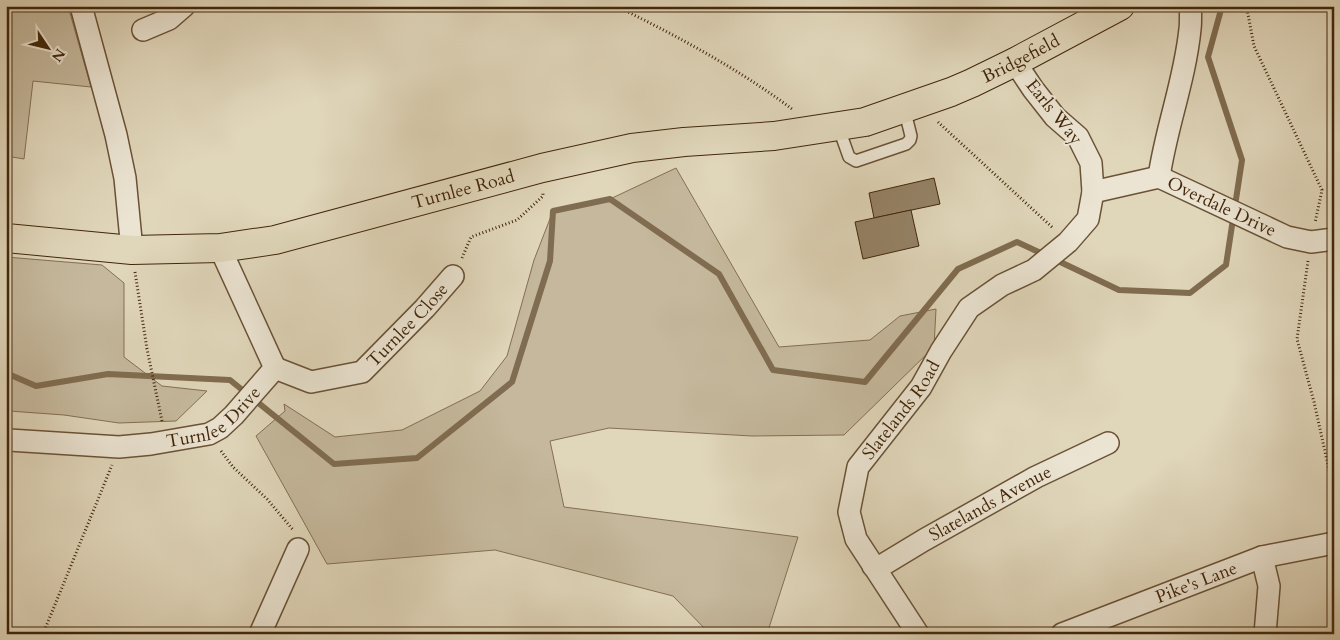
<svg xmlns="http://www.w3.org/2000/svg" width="1340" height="640" viewBox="0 0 1340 640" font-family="Cardo,serif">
	<rect width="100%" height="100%" fill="#e0d6ba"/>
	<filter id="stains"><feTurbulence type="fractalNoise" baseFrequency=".004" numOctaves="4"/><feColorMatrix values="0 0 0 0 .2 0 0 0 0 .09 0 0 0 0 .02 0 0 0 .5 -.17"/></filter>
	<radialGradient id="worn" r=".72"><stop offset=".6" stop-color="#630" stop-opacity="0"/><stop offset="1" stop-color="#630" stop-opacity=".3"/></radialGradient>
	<g fill="#c5b89c" stroke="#846f53">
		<polygon points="6,6 68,6 91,87 33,81 24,159 6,156"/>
		<polygon points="676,168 779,347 870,340 900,316 936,309 934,347 844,435 752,436 609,428 550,441 564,507 798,537 767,634 710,634 673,596 495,550 327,564 256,436 285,411 284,404 335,437 402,430 480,391 507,356 534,260 553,211 610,199"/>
		<polygon points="6,257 102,265 124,283 124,357 162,386 207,391 176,421 119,423 64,415 9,411 6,412"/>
	</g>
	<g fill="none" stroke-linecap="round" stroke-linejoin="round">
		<g stroke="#806c50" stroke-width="6">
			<polyline points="1054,259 1119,290 1190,293 1226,265 1242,160 1208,57 1222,6"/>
			<polyline points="6,373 36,386 108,374 230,380 334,464 417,458 512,382 550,261 553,211 610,199 719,274 773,370 865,382 958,269 1017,242 1045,255"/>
		</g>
	</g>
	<g fill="#948266" stroke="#42260a">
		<polygon points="934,178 940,204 874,218 869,193"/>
		<polygon points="911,210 919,246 863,259 855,222"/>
	</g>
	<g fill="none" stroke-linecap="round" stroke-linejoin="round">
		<g stroke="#6a5236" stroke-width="14">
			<polyline id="service" points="838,126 849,157 856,161 906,144 910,140 911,136 904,108"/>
		</g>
		<g stroke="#6a5236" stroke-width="24">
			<g id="minor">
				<polyline points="81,6 116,135 125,178 132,250"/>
				<polyline points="143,30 169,19 184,6"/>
				<polyline points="1015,62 1033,89 1055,117 1078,137 1091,163 1093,192"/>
				<path d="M1159 177C1166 128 1185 80 1190 29 1191 22 1190 14 1191 6"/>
				<path id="s1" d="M275 368 311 382 362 372 425 308 453 276"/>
				<path id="s2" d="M6 441 9 440 119 447 151 444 209 434 220 428 234 415 275 368 220 248"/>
				<polyline points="1262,557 1269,586 1265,634"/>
				<path id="s3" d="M873 566H881L924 540 1036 477 1108 443"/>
				<polyline points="260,634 298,549"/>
				<path id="s4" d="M918 634 856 539 849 512 858 467 921 387 941 351 969 308 1002 285 1034 270 1068 242 1088 219 1093 192 1159 177 1287 237 1311 242 1334 239"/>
				<path id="s5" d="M1062 634 1262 557 1334 543"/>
			</g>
		</g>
		<g stroke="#42260a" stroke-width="30">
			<g id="primary">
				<path id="s6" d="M6 238 132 250 220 248 275 240 542 168 632 148 684 142 774 136 865 122 951 92 972 83 1015 62 1120 6"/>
			</g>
		</g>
		<g stroke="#42260a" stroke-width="3" stroke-dasharray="1 2.5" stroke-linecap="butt">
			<path d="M616 6C677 36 737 68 792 109"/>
			<polyline points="1247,9 1254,46 1322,190 1315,223"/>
			<polyline points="938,122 1053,228"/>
			<polyline points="462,258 471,237 517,220 543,196 543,192"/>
			<polyline points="1308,261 1297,339 1314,402 1334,492"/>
			<polyline points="135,272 147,349 162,421"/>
			<polyline points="221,451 233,467 267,499 294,531"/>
			<polyline points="43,634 112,465"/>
		</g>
		<use href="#service" stroke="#ebe4d2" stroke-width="11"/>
		<use href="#minor" stroke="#ebe4d2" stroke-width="21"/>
		<use href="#primary" stroke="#e0d6ba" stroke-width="28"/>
	</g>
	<g text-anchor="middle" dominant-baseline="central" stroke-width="4" stroke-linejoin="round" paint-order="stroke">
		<g font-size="18" fill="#42260a" stroke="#ebe4d2">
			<text stroke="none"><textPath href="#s6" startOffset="1042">Bridgefield</textPath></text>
			<text transform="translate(1054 112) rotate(51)">Earls Way</text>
			<text stroke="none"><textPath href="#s6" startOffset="465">Turnlee Road</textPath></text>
			<text stroke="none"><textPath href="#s4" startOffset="696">Overdale Drive</textPath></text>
			<text stroke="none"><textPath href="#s1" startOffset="156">Turnlee Close</textPath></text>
			<text stroke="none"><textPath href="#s4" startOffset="259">Slatelands Road</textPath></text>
			<text stroke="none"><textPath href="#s2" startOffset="216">Turnlee Drive</textPath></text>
			<text stroke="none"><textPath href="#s3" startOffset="134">Slatelands Avenue</textPath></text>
			<text stroke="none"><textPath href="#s5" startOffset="144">Pike's Lane</textPath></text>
		</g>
	</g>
	<rect width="1340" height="640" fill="none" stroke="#e0d6ba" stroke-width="25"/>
	<rect x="8" y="8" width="1325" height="625" fill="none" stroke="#42260a" stroke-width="2.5"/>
	<rect x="12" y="12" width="1315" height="615" fill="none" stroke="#42260a"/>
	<g transform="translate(48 48) rotate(125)" stroke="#ebe4d2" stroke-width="4" paint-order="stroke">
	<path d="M0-4L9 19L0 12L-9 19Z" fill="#42260a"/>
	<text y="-8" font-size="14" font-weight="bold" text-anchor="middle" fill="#42260a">N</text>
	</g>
	<rect width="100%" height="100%" filter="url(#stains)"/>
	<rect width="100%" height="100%" fill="url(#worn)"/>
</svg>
